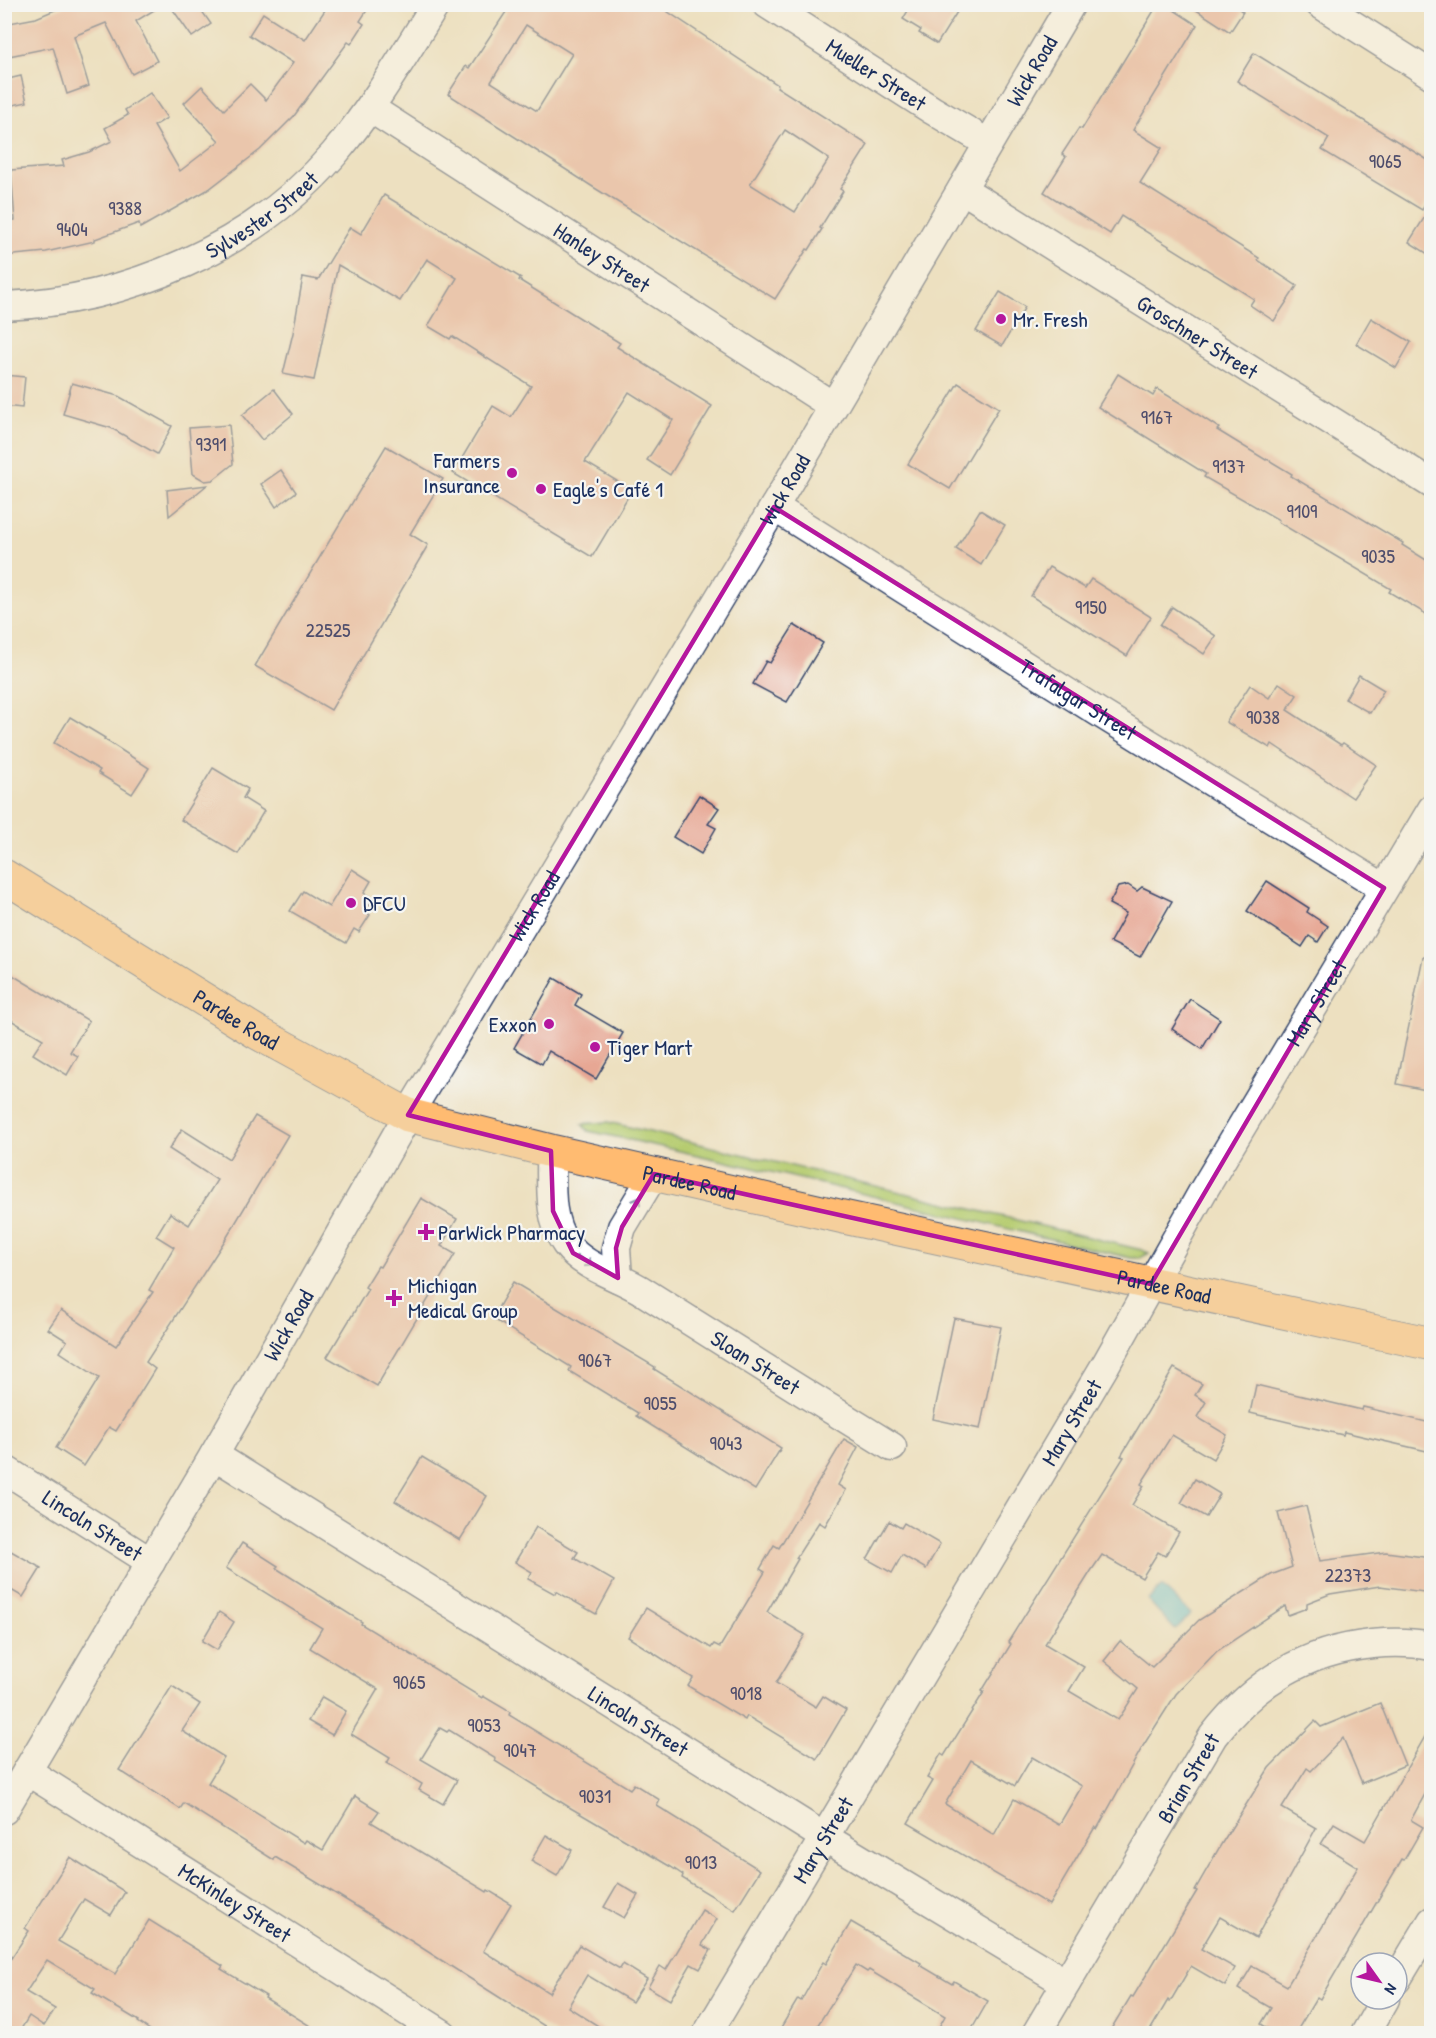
<svg xmlns="http://www.w3.org/2000/svg" width="1436" height="2038" viewBox="0 0 1436 2038" font-family="'Patrick Hand',sans-serif">
	<rect width="100%" height="100%" fill="#f6f6f2"/>
	<filter id="ink" filterUnits="userSpaceOnUse"><feTurbulence type="fractalNoise" baseFrequency=".0167" numOctaves="2"/><feDisplacementMap in="SourceGraphic" scale="12" xChannelSelector="R" yChannelSelector="G"/><feConvolveMatrix kernelMatrix="1 2 1 2 8 2 1 2 1" color-interpolation-filters="sRGB"/></filter>
	<filter id="wash" filterUnits="userSpaceOnUse"><feTurbulence type="fractalNoise" baseFrequency=".008" numOctaves="4" result="noise"/><feDisplacementMap in="SourceGraphic" scale="24" xChannelSelector="R" yChannelSelector="G"/><feGaussianBlur stdDeviation="1.35" result="paint"/><feColorMatrix in="noise" values="0 0 0 0 0 0 0 0 0 0 0 0 0 0 0 0 0 1.4 0 .05"/><feComposite in="paint" operator="in"/></filter>
	<g filter="url(#wash)">
		<rect width="100%" height="100%" fill="#ede0c0"/>
		<path fill="#b6cc70" stroke="#687e67" stroke-width="1.5" d="M608 1122 1142 1250 1149 1253 1140 1258H1131C950 1216 770 1169 588 1131L582 1124Z"/>
		<polygon fill="#59bfd7" stroke="#3a779a" stroke-width="1.5" points="1162,1586 1191,1614 1175,1630 1148,1600"/>
		<g id="blocks">
			<g fill="#e7a794" fill-rule="evenodd">
				<polygon points="69,4 164,4 136,21 157,61 132,74 106,23 74,36 89,86 67,94 53,47 4,57 4,24 36,18"/>
				<polygon points="169,4 197,4 211,24 192,37"/>
				<polygon points="329,4 371,4 360,21 364,24 351,44 348,42 294,116 260,150 209,189 140,228 139,223 95,239 95,241 46,252 4,256 4,221 15,220 11,170 64,166 62,160 89,152 112,141 105,128 128,115 125,110 150,93 167,118 154,126 180,171 219,141 184,103 202,86 224,110 250,84 266,100 293,63 249,35 263,13 305,40"/>
				<path d="M495 4H656L778 85 777 87 868 145 840 189 843 191 820 228 822 229 809 250 807 249 775 299 593 187 448 94 466 66 469 68 506 12ZM526 25 572 54 537 111 491 82ZM785 130 829 159 795 212 750 184Z"/>
				<polygon points="912,4 962,4 937,44 919,33 921,30 903,19"/>
				<polygon points="1158,4 1165,4 1197,25 1133,130 1162,148 1140,183 1259,258 1258,260 1297,286 1274,321 1250,305 1254,299 1121,216 1110,234 1044,192 1066,157 1062,154 1079,128 1082,129"/>
				<polygon points="1187,4 1232,4 1243,12 1230,32"/>
				<polygon points="1254,53 1431,162 1431,194 1422,210 1322,150 1329,138 1237,81"/>
				<polygon points="21,76 27,102 4,107 4,80"/>
				<polygon points="384,195 521,278 519,280 620,343 617,347 712,406 670,475 647,460 673,420 629,392 585,462 632,490 592,557 453,473 493,406 511,417 531,386 452,336 450,339 428,326 457,278 427,259 400,301 338,265 314,380 283,374 293,333 303,277 318,280 350,227 361,234"/>
				<polygon points="1431,207 1431,256 1409,242"/>
				<polygon points="1000,292 1025,307 1002,346 976,331"/>
				<polygon points="1371,318 1411,342 1396,368 1356,344"/>
				<polygon points="1118,374 1153,396 1157,389 1182,404 1219,428 1217,430 1266,460 1267,459 1292,474 1291,476 1403,543 1402,545 1431,563 1431,617 1389,592 1391,589 1278,522 1279,520 1204,477 1206,474 1098,407"/>
				<polygon points="4,375 25,377 22,408 4,406"/>
				<polygon points="72,383 118,396 172,426 157,454 111,428 63,414"/>
				<polygon points="958,383 999,408 950,489 908,464"/>
				<polygon points="274,389 293,414 262,440 242,415"/>
				<polygon points="229,425 233,464 213,480 205,481 193,474 189,428"/>
				<polygon points="386,446 443,479 410,534 428,545 331,710 255,666"/>
				<polygon points="281,470 296,492 276,507 261,484"/>
				<polygon points="207,485 169,516 167,490"/>
				<polygon points="980,510 1005,525 981,565 956,549"/>
				<polygon points="1049,567 1085,588 1091,579 1151,617 1127,656 1031,596"/>
				<polygon points="1172,607 1216,636 1204,654 1160,625"/>
				<polygon points="794,625 823,643 787,702 753,684 766,661 770,663"/>
				<polygon points="1359,675 1384,690 1370,713 1345,699"/>
				<polygon points="1279,683 1297,695 1287,710 1341,745 1343,743 1376,765 1353,798 1272,744 1270,748 1226,722 1250,685 1269,698"/>
				<polygon points="70,717 105,738 104,739 149,768 132,794 98,773 100,770 54,743"/>
				<polygon points="213,768 248,789 243,798 264,811 238,854 181,820"/>
				<polygon points="699,795 719,808 708,824 716,828 701,854 673,837"/>
				<polygon points="352,869 371,881 364,893 373,899 365,911 370,915 359,932 354,929 346,943 290,911 303,891 329,907"/>
				<polygon points="1267,881 1309,908 1307,912 1328,926 1318,942 1309,936 1302,947 1247,911"/>
				<polygon points="1128,885 1137,891 1142,887 1172,901 1140,957 1110,942 1126,913 1109,904 1118,887"/>
				<polygon points="1423,957 1431,958 1431,1091 1397,1084"/>
				<polygon points="4,970 89,1021 70,1052 78,1056 67,1075 33,1054 43,1039 4,1016"/>
				<polygon points="554,978 581,994 575,1005 623,1033 596,1079 549,1051 542,1064 514,1048"/>
				<polygon points="1190,999 1220,1019 1202,1049 1172,1029"/>
				<polygon points="255,1116 288,1135 227,1237 146,1362 155,1369 130,1409 116,1431 109,1427 84,1466 56,1448 99,1378 60,1352 67,1341 48,1329 61,1310 116,1346 153,1292 149,1290 174,1247 156,1236 170,1213 189,1225 217,1180 169,1149 182,1129 229,1159"/>
				<polygon points="421,1198 457,1219 441,1246 455,1254 377,1386 327,1357 368,1289 365,1287 378,1266 380,1267"/>
				<polygon points="513,1282 655,1367 654,1369 781,1448 755,1490 636,1416 638,1413 569,1371 571,1367 492,1318"/>
				<polygon points="954,1318 1001,1327 980,1429 933,1419"/>
				<path d="M1174 1368 1202 1384 1195 1395 1206 1402 1197 1417 1227 1435 1213 1459 1172 1435 1141 1484 1144 1486 1132 1505 1179 1532 1165 1556 1158 1552 1142 1578 1102 1555 1091 1571 1045 1644 1084 1667 1069 1691 1118 1720 1138 1689 1104 1661 1120 1641 1152 1667 1199 1620 1271 1575 1292 1567 1278 1513 1306 1506 1320 1561 1386 1552 1431 1558V1593L1380 1586 1330 1594 1307 1603V1608L1288 1615 1285 1606 1217 1651 1176 1694 1143 1746 1097 1829 1095 1827 1049 1905 908 1823 933 1781 927 1778 941 1754 944 1756 984 1692 982 1691 1011 1644 1008 1642 1124 1457 1121 1456ZM1032 1757 1082 1786 1059 1825 1014 1799 994 1835 945 1804 971 1760 1015 1786Z"/>
				<polygon points="1256,1385 1362,1410 1363,1407 1431,1423 1431,1452 1344,1432 1343,1435 1250,1413"/>
				<polygon points="844,1439 858,1447 838,1485 846,1490 825,1526 819,1522 796,1558 798,1559 767,1612 805,1635 776,1683 816,1707 823,1696 846,1710 817,1759 747,1716 745,1720 688,1686 693,1678 628,1637 646,1608 711,1648 714,1644 720,1647 765,1572 760,1569 774,1545 779,1548"/>
				<polygon points="422,1457 487,1496 460,1540 395,1501"/>
				<polygon points="1195,1479 1220,1494 1206,1517 1181,1503"/>
				<polygon points="889,1521 901,1528 904,1523 940,1544 926,1569 902,1555 892,1573 867,1559"/>
				<polygon points="536,1527 578,1552 574,1558 614,1581 596,1614 556,1591 555,1594 528,1579 532,1572 515,1562"/>
				<polygon points="242,1543 278,1566 276,1568 362,1622 361,1624 482,1698 483,1696 510,1712 509,1715 630,1789 634,1784 660,1800 657,1806 760,1870 735,1910 682,1878 683,1875 671,1867 569,1807 495,1761 496,1759 449,1730 447,1732 440,1728 421,1759 457,1780 443,1804 419,1790 422,1784 387,1763 390,1758 351,1734 378,1689 310,1648 322,1628 226,1568"/>
				<polygon points="4,1547 41,1568 23,1597 4,1586"/>
				<polygon points="219,1612 234,1622 217,1650 202,1641"/>
				<polygon points="172,1686 200,1704 182,1731 224,1757 208,1783 304,1843 306,1840 323,1850 355,1796 379,1811 371,1822 487,1892 488,1890 511,1904 483,1951 549,1993 579,1945 620,1969 623,1964 647,1979 632,2002 587,1975 568,2007 611,2034 557,2034 364,1911 275,1857 274,1860 184,1803 180,1809 119,1770"/>
				<polygon points="322,1697 346,1711 332,1735 308,1721"/>
				<polygon points="1380,1703 1405,1765 1362,1783 1343,1738 1311,1771 1307,1768 1282,1808 1316,1828 1256,1938 1220,1917 1201,1949 1235,1968 1225,1986 1191,1966 1170,2002 1168,2000 1148,2034 1108,2034 1131,1996 1133,1997 1197,1891 1195,1890 1222,1843 1269,1768 1315,1721 1321,1727"/>
				<polygon points="1431,1726 1431,1783 1411,1820 1423,1827 1404,1860 1402,1859 1320,1999 1317,1997 1295,2034 1277,2034 1261,2024 1271,2008 1238,1989 1252,1966 1287,1986 1358,1867 1321,1844 1334,1823 1365,1841"/>
				<polygon points="546,1835 572,1850 557,1876 531,1861"/>
				<polygon points="70,1857 125,1892 111,1915 84,1899 58,1941 115,1974 149,1920 223,1966 221,1969 266,1996 265,1998 323,2034 156,2034 138,2022 139,2021 92,1993 95,1989 47,1960 26,1992 55,2009 44,2026 29,2016 18,2034 4,2034 4,1969 29,1931 25,1928"/>
				<polygon points="618,1883 638,1895 624,1918 604,1907"/>
				<polygon points="702,1910 717,1919 702,1945 711,1950 700,1969 691,1964 670,2000 648,1987 660,1966 666,1970"/>
				<polygon points="851,1922 921,1963 920,1965 952,1984 954,1981 988,2001 969,2034 935,2034 945,2016 869,1970 867,1972 856,1965 812,2034 777,2034 798,1999 801,2001 823,1962 826,1964"/>
			</g>
		</g>
	</g>
	<g filter="url(#ink)">
		<use href="#blocks" fill-opacity="0" stroke="#3a4a6d" stroke-width="1.5"/>
		<g fill="none" stroke-linecap="round" stroke-linejoin="round">
			<g stroke="#3a4a6d" stroke-width="31">
				<g id="minor">
					<path id="s1" d="M767 4 932 110 988 143"/>
					<polyline points="1320,4 1432,75"/>
					<path id="s2" d="M370 108 833 406"/>
					<path id="s3" d="M962 189 1432 484"/>
					<path id="s4" d="M4 306C126 301 254 247 334 154 373 108 404 55 436 4"/>
					<path id="s5" d="M774 507 1103 715 1384 888"/>
					<path id="s6" d="M551 1151C552 1181 547 1218 566 1244 585 1269 618 1275 644 1292 726 1344 809 1396 892 1447"/>
					<polyline points="618,1278 616,1248 622,1227 654,1174"/>
					<path id="s7" d="M214 1455 824 1837 1066 1983"/>
					<path id="s8" d="M4 1469 151 1562"/>
					<path id="s9" d="M27 1771 443 2034"/>
					<path id="s10" d="M4 1810 214 1455 408 1115 774 507 1071 4"/>
					<polyline points="1397,1979 1432,1921"/>
					<path id="s11" d="M707 2034 1106 1364 1203 1191 1432 809"/>
					<path id="s12" d="M1036 2034 1213 1736C1254 1683 1304 1651 1372 1644 1391 1642 1412 1642 1432 1646"/>
					<polyline points="1365,2034 1385,1999"/>
				</g>
			</g>
			<g stroke="#3a4a6d" stroke-width="35">
				<g id="major">
					<path id="s13" d="M4 876 258 1033 408 1115 551 1151 848 1218 1432 1344"/>
				</g>
			</g>
			<use href="#minor" stroke="#fff" stroke-width="28"/>
			<use href="#major" stroke="#ffbb71" stroke-width="33"/>
		</g>
		<defs><path id="oneway-shaft" d="M-6 0H5M1.5-3L5.5 0L1.5 3" fill="none" stroke-width="1.6" stroke-linecap="round" stroke-linejoin="round" transform="scale(1.5)"/></defs>
		<g stroke="#8d97ae">
			<use href="#oneway-shaft" transform="translate(635 1205) rotate(-59)"/>
			<use href="#oneway-shaft" transform="translate(585 1261) rotate(34)"/>
		</g>
	</g>
	<path d="M0 0H1436V2038H0ZM774 507 1384 888 1151 1284 654 1174 622 1227 616 1248 618 1278 573 1253 553 1211 551 1151 408 1115Z" fill="#ede0c0" fill-opacity=".55" fill-rule="evenodd"/>
	<path fill="none" stroke="#b5179e" stroke-width="4.5" stroke-linejoin="round" d="M774 507 1384 888 1151 1284 654 1174 622 1227 616 1248 618 1278 573 1253 553 1211 551 1151 408 1115Z"/>
	<g fill="#b5179e" stroke="#f6f6f2" stroke-width="2">
		<circle cx="1001" cy="319" r="6"/>
		<circle cx="512" cy="473" r="6"/>
		<circle cx="541" cy="489" r="6"/>
		<circle cx="351" cy="903" r="6"/>
		<circle cx="549" cy="1024" r="6"/>
		<circle cx="595" cy="1047" r="6"/>
		<path d="M423 1223h6v6h6v6h-6v6h-6v-6h-6v-6h6z"/>
		<path d="M391 1289h6v6h6v6h-6v6h-6v-6h-6v-6h6z"/>
	</g>
	<g text-anchor="middle" dominant-baseline="central" stroke-width="4.5" stroke-linejoin="round" paint-order="stroke">
		<g font-size="20" fill="#4e4d6c">
			<text x="1385" y="160">9065</text>
			<text x="125" y="207">9388</text>
			<text x="72" y="228">9404</text>
			<text x="1157" y="416">9167</text>
			<text x="211" y="443">9391</text>
			<text x="1229" y="465">9137</text>
			<text x="1302" y="510">9109</text>
			<text x="1378" y="555">9035</text>
			<text x="1091" y="606">9150</text>
			<text x="328" y="629">22525</text>
			<text x="1263" y="716">9038</text>
			<text x="595" y="1359">9067</text>
			<text x="660" y="1402">9055</text>
			<text x="726" y="1442">9043</text>
			<text x="1348" y="1574">22373</text>
			<text x="409" y="1681">9065</text>
			<text x="746" y="1692">9018</text>
			<text x="484" y="1724">9053</text>
			<text x="520" y="1749">9047</text>
			<text x="595" y="1795">9031</text>
			<text x="701" y="1861">9013</text>
		</g>
		<g font-size="22" fill="#1b2f5e" stroke="#f6f6f2">
			<text stroke="none"><textPath href="#s10" startOffset="2020">Wick Road</textPath></text>
			<text stroke="none"><textPath href="#s1" startOffset="130">Mueller Street</textPath></text>
			<text stroke="none"><textPath href="#s4" startOffset="278">Sylvester Street</textPath></text>
			<text stroke="none"><textPath href="#s2" startOffset="276">Hanley Street</textPath></text>
			<text stroke="none"><textPath href="#s3" startOffset="278">Groschner Street</textPath></text>
			<text stroke="none"><textPath href="#s10" startOffset="1534">Wick Road</textPath></text>
			<text stroke="none"><textPath href="#s5" startOffset="360">Trafalgar Street</textPath></text>
			<text stroke="none"><textPath href="#s10" startOffset="1048">Wick Road</textPath></text>
			<text stroke="none"><textPath href="#s11" startOffset="1198">Mary Street</textPath></text>
			<text stroke="none"><textPath href="#s13" startOffset="273">Pardee Road</textPath></text>
			<text stroke="none"><textPath href="#s13" startOffset="759">Pardee Road</textPath></text>
			<text stroke="none"><textPath href="#s13" startOffset="1245">Pardee Road</textPath></text>
			<text stroke="none"><textPath href="#s10" startOffset="562">Wick Road</textPath></text>
			<text stroke="none"><textPath href="#s6" startOffset="320">Sloan Street</textPath></text>
			<text stroke="none"><textPath href="#s11" startOffset="712">Mary Street</textPath></text>
			<text stroke="none"><textPath href="#s8" startOffset="105">Lincoln Street</textPath></text>
			<text stroke="none"><textPath href="#s7" startOffset="501">Lincoln Street</textPath></text>
			<text stroke="none"><textPath href="#s12" startOffset="298">Brian Street</textPath></text>
			<text stroke="none"><textPath href="#s11" startOffset="226">Mary Street</textPath></text>
			<text stroke="none"><textPath href="#s9" startOffset="246">McKinley Street</textPath></text>
		</g>
		<g font-size="22" fill="#1b2f5e" stroke="#f6f6f2" text-anchor="start">
			<text x="1013" y="319">Mr. Fresh</text>
			<text x="500" y="460" text-anchor="end">Farmers<tspan x="500" dy="25">Insurance</tspan></text>
			<text x="553" y="489">Eagle's Café 1</text>
			<text x="363" y="903">DFCU</text>
			<text x="537" y="1024" text-anchor="end">Exxon</text>
			<text x="607" y="1047">Tiger Mart</text>
			<text x="438" y="1232">ParWick Pharmacy</text>
			<text x="408" y="1285">Michigan<tspan x="408" dy="25">Medical Group</tspan></text>
		</g>
	</g>
	<rect width="1436" height="2038" fill="none" stroke="#f6f6f2" stroke-width="24"/>
	<g transform="translate(1379 1981) rotate(124)"><circle r="28" fill="#f6f6f2" stroke="#9ea6b7" stroke-width="1.5"/>
	<path d="M0-4.5L10 22L0 15L-10 22Z" fill="#b5179e"/>
	<text y="-9" font-size="16" font-weight="bold" text-anchor="middle" fill="#1b2f5e">N</text>
	</g>
</svg>
